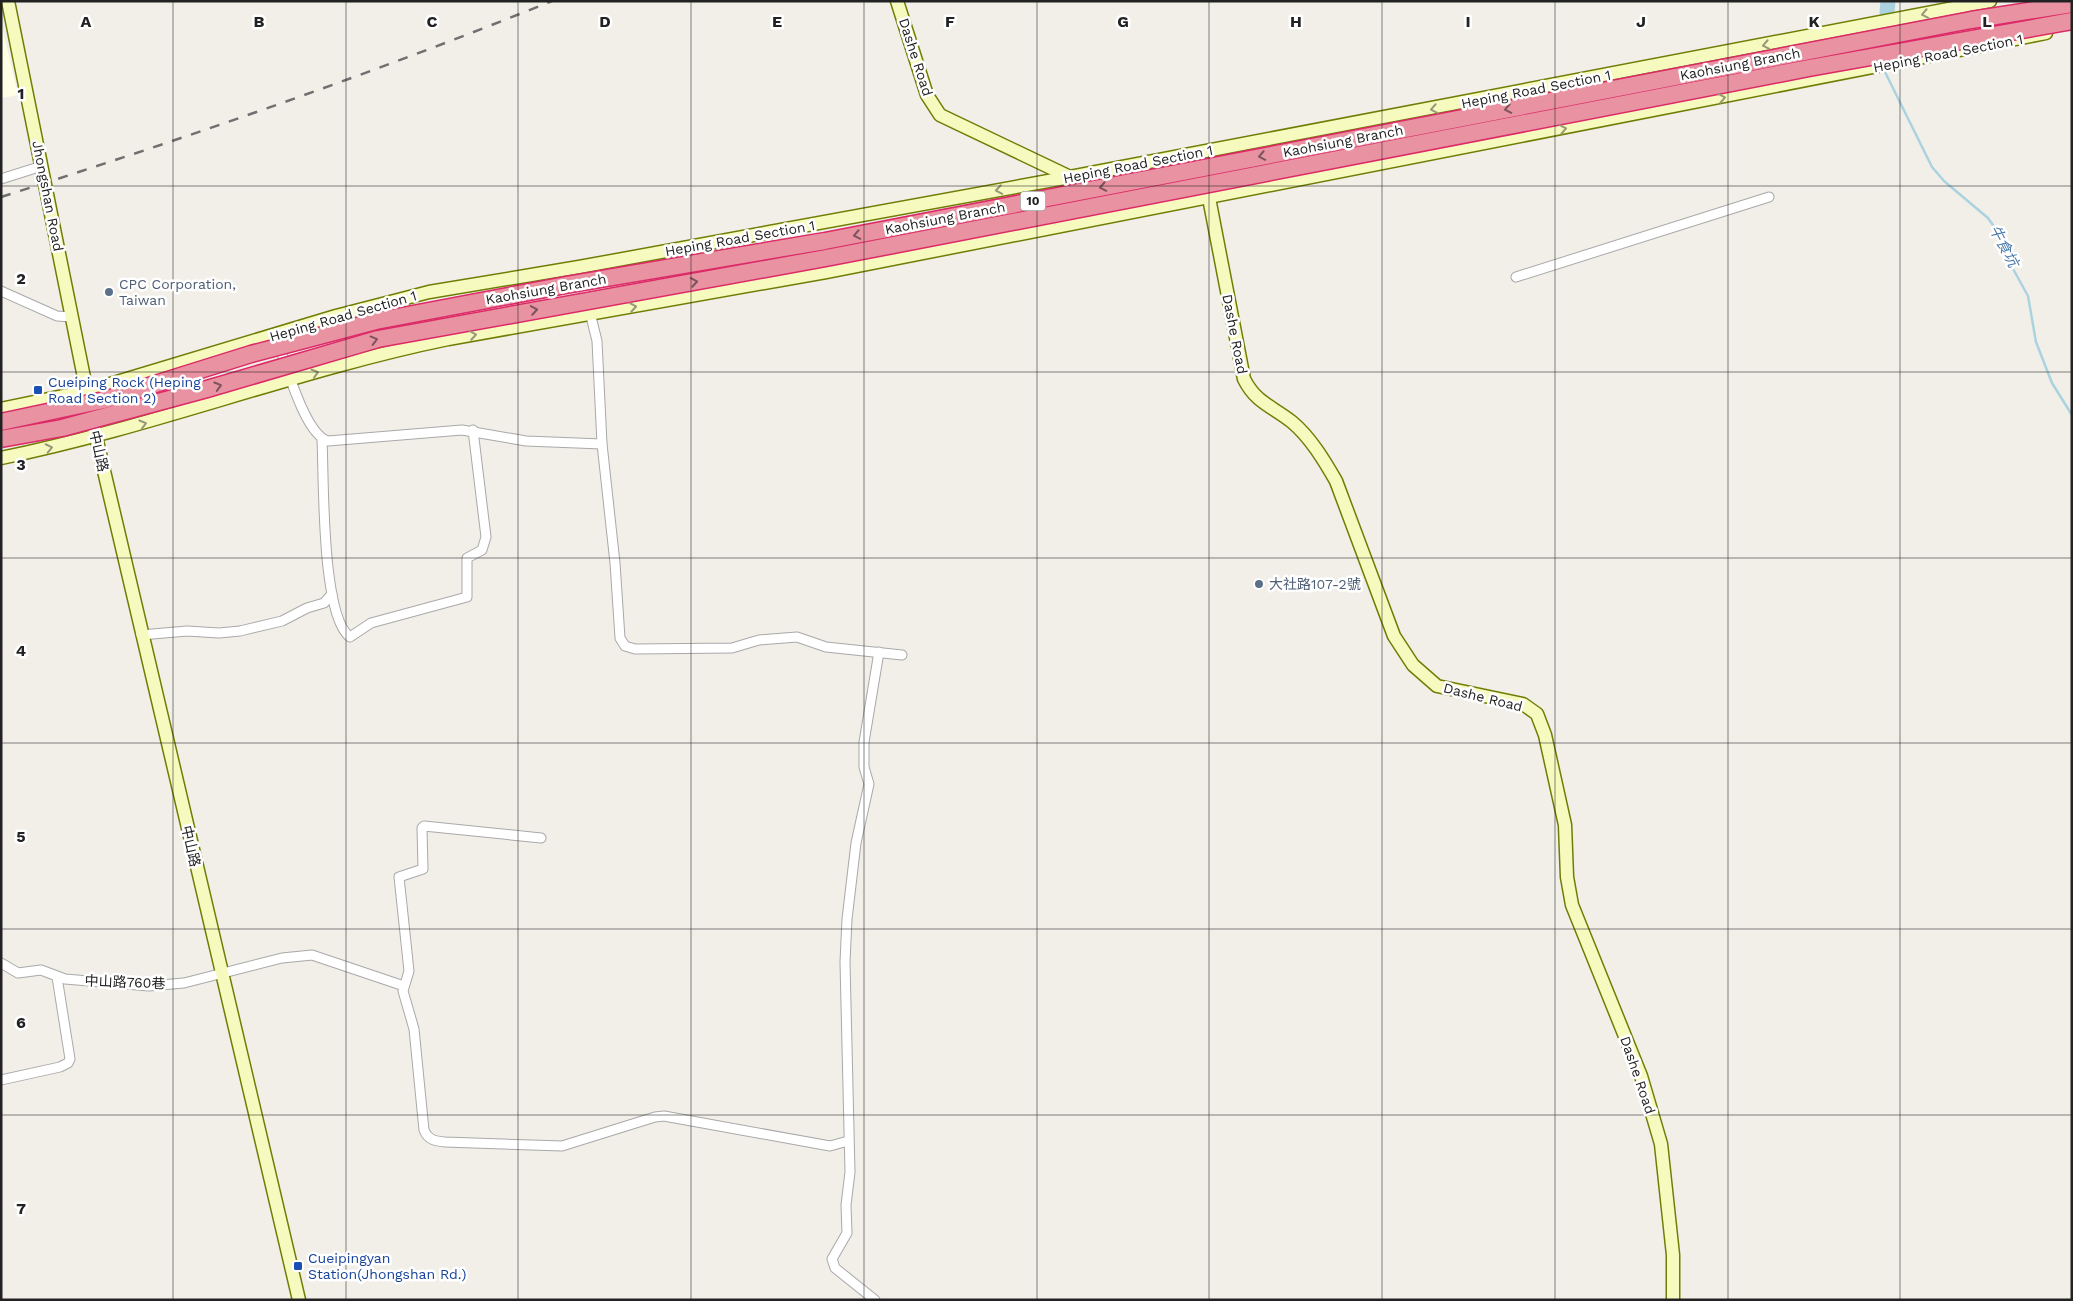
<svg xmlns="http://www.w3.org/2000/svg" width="2073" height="1301" viewBox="0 0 2073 1301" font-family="'Work Sans','Noto Sans TC',sans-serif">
	<rect width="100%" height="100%" fill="#f2efe9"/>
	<polygon fill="#ffffe5" points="1,22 18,95 1,98"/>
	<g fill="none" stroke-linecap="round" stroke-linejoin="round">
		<polyline stroke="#aad3df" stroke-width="2.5" points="1885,72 1932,167 1944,181 1988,218 2002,238 2012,267 2028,296 2036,342 2052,383 2072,415"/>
		<polyline stroke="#aad3df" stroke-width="15" points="1887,12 1888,1"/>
		<polyline stroke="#c8c6c1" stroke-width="12" stroke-dasharray="12 6" stroke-linecap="butt" points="1073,177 1162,191"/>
		<g stroke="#a9a9a9" stroke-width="11">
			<g id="street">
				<polyline points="1,179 42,166"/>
				<polyline points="1516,277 1769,197"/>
				<polyline points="582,280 597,341 602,444 615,563 620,638 625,646 635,649 732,648 759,640 797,637 826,647 902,655"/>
				<polyline points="1,291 57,316 72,317"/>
				<path d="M279 345C287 367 305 434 328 441L462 430 526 441 602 444"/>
				<path d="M322 440C324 477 321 616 350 637L371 623 467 597V558L482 550 486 537 473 430"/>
				<polyline points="141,635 187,631 219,633 240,631 282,621 307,608 324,603 332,594"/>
				<path d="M541 838 424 826 422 828 423 869 399 877 409 971 403 991 414 1029 424 1130C428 1140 435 1141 445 1142L562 1146 655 1117 664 1116 830 1146 848 1141"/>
				<polyline points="1,963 18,973 41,970 65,979 149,986 184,983 282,958 312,955 404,986"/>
				<polyline points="1,1080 60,1067 68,1063 70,1059 57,977"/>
				<polyline points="875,1300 835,1268 832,1259 847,1233 846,1205 850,1172 845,962 847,919 856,843 869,784 864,767 864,742 879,652"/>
			</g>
		</g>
		<g stroke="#707d05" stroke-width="15">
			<g id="secondary">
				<polyline points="8,1 96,437 299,1300"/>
				<polyline points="897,1 927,95 940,115 1070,177"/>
				<polyline points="1767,68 2017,20"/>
				<path d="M1209 198 1244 379C1256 403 1272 406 1292 422 1310 437 1324 460 1336 481L1394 636 1413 665 1437 686 1523 704 1537 714 1545 735 1565 825 1567 877 1572 905 1641 1076 1661 1144 1673 1255V1300"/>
				<polyline points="1,409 87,391 336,316 429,292 579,267 1070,177 1990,1"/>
				<polyline points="96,411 182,386 193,371"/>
				<path d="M1 458C153 427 297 370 448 339L826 272 2046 33"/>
			</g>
		</g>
		<use href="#street" stroke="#fff" stroke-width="9"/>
		<use href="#secondary" stroke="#f7fabf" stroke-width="12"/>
		<path stroke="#707070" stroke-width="2.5" stroke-dasharray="10 10" stroke-linecap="butt" d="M1 197C187 138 371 74 552 1"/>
		<g stroke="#dc2a67" stroke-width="19" stroke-linecap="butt">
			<g id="highway-bridge">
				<polyline points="1,422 104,400 251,354 376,321 566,285 825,241 1971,20 2072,4"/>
				<polyline points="1,439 62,428 207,389 378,339 826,258 1809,68 2072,21"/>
			</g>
		</g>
		<use href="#highway-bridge" stroke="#e892a2" stroke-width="16"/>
	</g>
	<defs><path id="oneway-chevron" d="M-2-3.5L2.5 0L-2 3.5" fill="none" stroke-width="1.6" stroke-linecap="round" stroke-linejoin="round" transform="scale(1.25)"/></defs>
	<g stroke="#979978">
		<use href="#oneway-chevron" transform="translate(1925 14) rotate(169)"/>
		<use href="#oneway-chevron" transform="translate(1766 45) rotate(169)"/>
		<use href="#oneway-chevron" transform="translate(1722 98) rotate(-11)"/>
		<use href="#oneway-chevron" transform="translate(1434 109) rotate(169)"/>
		<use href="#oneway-chevron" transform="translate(1563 129) rotate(-11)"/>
		<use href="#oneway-chevron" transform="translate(999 190) rotate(170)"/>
		<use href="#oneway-chevron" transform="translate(633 307) rotate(-10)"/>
		<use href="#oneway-chevron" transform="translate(473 335) rotate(-9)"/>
		<use href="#oneway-chevron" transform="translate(315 373) rotate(-17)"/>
		<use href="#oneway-chevron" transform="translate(143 424) rotate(-16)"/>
		<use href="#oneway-chevron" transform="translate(49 448) rotate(-12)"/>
	</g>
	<g stroke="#7b545c">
		<use href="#oneway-chevron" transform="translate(1508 109) rotate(169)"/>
		<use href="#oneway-chevron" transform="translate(1262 156) rotate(169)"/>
		<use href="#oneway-chevron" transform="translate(1103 187) rotate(169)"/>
		<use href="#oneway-chevron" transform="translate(857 235) rotate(169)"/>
		<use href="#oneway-chevron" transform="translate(694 282) rotate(-10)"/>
		<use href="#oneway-chevron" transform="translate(534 310) rotate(-10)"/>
		<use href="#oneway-chevron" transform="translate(374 340) rotate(-15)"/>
		<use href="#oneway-chevron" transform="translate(218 386) rotate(-16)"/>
	</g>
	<path fill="none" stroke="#222" stroke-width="1" stroke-opacity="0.55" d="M173 1V1300M346 1V1300M518 1V1300M691 1V1300M864 1V1300M1037 1V1300M1209 1V1300M1382 1V1300M1555 1V1300M1728 1V1300M1900 1V1300M1 186H2072M1 372H2072M1 558H2072M1 743H2072M1 929H2072M1 1115H2072"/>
	<g fill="#5c6f8a" stroke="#fff" stroke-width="2">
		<circle cx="109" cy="292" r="5"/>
		<circle cx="1259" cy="584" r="5"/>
	</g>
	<g fill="#1a4fb4" stroke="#fff" stroke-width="2">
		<rect x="33" y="385" width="10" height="10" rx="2.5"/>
		<rect x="293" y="1261" width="10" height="10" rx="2.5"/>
	</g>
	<g text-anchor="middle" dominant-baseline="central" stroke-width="5" stroke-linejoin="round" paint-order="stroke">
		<rect fill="#fff" stroke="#646464" stroke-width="1" x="1020.5" y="191.5" width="25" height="19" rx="4"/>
		<g font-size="12" font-weight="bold" fill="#222">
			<text x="1033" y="201">10</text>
		</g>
		<g font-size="14" fill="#222" stroke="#fff">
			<text transform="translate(1948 53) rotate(-11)">Heping Road Section 1</text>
			<text transform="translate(916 57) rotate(72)">Dashe Road</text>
			<text transform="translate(1740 64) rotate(-11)">Kaohsiung Branch</text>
			<text transform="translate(1536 89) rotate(-11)">Heping Road Section 1</text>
			<text transform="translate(1343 141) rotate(-11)">Kaohsiung Branch</text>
			<text transform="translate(1138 164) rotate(-11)">Heping Road Section 1</text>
			<text transform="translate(48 196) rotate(79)">Jhongshan Road</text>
			<text transform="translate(945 218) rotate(-11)">Kaohsiung Branch</text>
			<text transform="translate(740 238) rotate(-10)">Heping Road Section 1</text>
			<text transform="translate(546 289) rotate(-10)">Kaohsiung Branch</text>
			<text transform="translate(343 316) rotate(-16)">Heping Road Section 1</text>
			<text transform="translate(1235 334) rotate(79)">Dashe Road</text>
			<text transform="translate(99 451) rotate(77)">中山路</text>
			<text transform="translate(1483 697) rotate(14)">Dashe Road</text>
			<text transform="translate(191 846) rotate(77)">中山路</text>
			<text transform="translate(125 982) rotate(2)">中山路760巷</text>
			<text transform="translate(1638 1075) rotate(71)">Dashe Road</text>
		</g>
		<g font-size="14" fill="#4e5e75" stroke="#fff" text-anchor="start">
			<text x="119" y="284">CPC Corporation,<tspan x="119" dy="16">Taiwan</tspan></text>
			<text x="1269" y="584">大社路107-2號</text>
		</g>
		<g font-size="14" fill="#164399" stroke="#fff" text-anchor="start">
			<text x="48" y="382">Cueiping Rock (Heping<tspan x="48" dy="16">Road Section 2)</tspan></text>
			<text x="308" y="1258">Cueipingyan<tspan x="308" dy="16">Station(Jhongshan Rd.)</tspan></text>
		</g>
		<g font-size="15" font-style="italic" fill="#4a7aab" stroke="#fff">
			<text transform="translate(2004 246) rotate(62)">牛食坑</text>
		</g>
	</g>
	<g font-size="16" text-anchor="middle" font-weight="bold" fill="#222" stroke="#fff" stroke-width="5" stroke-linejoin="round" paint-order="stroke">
		<text x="86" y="27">A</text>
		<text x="259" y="27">B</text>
		<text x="432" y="27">C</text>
		<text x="605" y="27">D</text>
		<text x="777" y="27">E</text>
		<text x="950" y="27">F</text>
		<text x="1123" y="27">G</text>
		<text x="1296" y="27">H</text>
		<text x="1468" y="27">I</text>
		<text x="1641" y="27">J</text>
		<text x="1814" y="27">K</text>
		<text x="1987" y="27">L</text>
		<text x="21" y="99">1</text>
		<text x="21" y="284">2</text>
		<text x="21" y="470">3</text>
		<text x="21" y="656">4</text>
		<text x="21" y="842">5</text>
		<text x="21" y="1028">6</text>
		<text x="21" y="1214">7</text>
	</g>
	<rect width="2073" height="1301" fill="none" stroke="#222222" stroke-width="5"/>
</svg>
